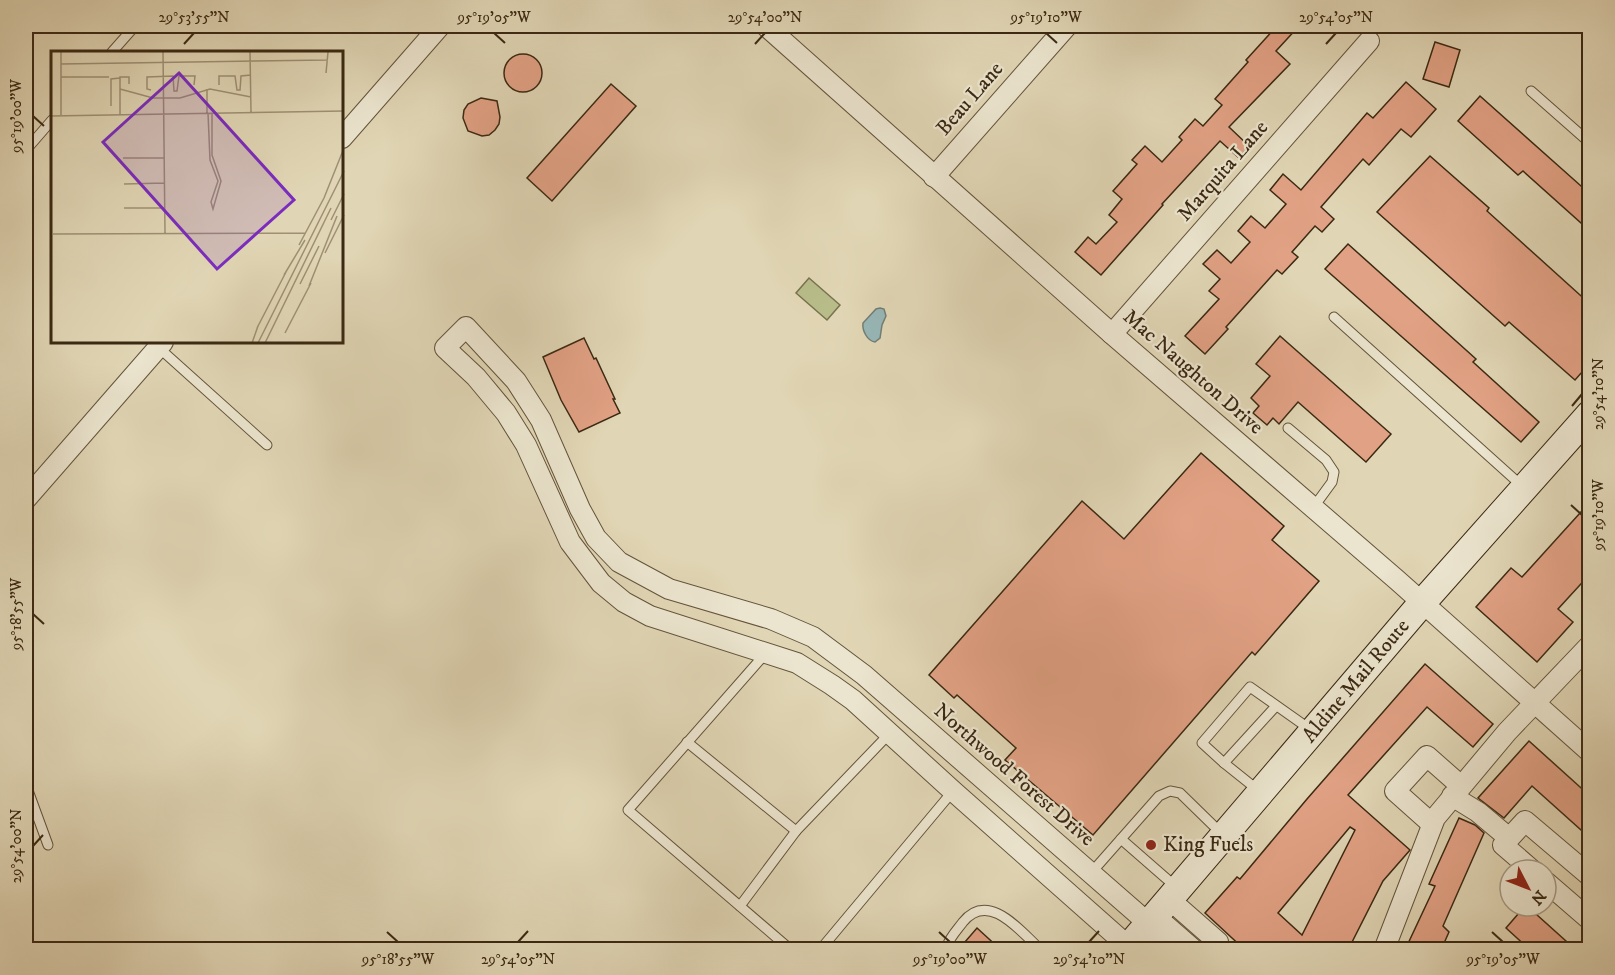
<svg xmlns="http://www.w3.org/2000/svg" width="1615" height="975" viewBox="0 0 1615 975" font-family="'IM FELL DW Pica',serif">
	<rect width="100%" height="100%" fill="#e0d5b4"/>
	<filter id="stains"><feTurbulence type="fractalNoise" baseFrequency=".00333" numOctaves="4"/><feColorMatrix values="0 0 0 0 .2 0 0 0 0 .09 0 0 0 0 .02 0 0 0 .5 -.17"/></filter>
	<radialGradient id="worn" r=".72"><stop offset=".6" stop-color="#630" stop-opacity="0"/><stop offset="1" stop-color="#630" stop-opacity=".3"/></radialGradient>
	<polygon fill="#b7bc89" stroke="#79724e" stroke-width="1.5" points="809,278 840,305 827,320 796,293"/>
	<path fill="#97b6b6" stroke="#727e75" stroke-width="1.5" d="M880 308 884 309 886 316 882 325 880 338 875 342C867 341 862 330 863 323L876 309Z"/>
	<g fill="#e1a184" stroke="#3b2913" stroke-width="1.5" fill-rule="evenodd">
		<polygon points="1277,26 1299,26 1276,51 1290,64 1229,127 1249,146 1239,158 1220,141 1162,204 1163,205 1101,275 1075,252 1088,237 1096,244 1117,222 1109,215 1122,199 1113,191 1137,164 1132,160 1145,146 1162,162 1182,140 1179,137 1195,119 1203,126 1222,105 1215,99 1248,62 1246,60"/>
		<polygon points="1435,42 1460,50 1449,87 1423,79"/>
		<circle cx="523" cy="73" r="19"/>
		<polygon points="1406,82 1436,109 1411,137 1401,129 1369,165 1363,159 1321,207 1334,219 1322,232 1315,226 1292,252 1298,257 1282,274 1277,270 1226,327 1228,329 1205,354 1185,336 1219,299 1209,291 1220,279 1203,264 1217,250 1231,263 1250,242 1238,231 1251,216 1265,228 1286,204 1270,190 1283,174 1301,190 1367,113 1373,118"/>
		<polygon points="611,84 636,106 552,201 527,178"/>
		<polygon points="1480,96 1590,194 1590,231 1523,171 1518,175 1458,121"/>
		<polygon points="481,98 497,101 500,117 499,124 495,130 489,135 482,136 468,131 463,118 464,110 468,104"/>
		<polygon points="1430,156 1489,208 1487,211 1590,304 1590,363 1575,380 1509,322 1505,326 1377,212"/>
		<polygon points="1348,244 1476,359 1473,362 1539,422 1521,442 1325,269"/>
		<polygon points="1280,336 1391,434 1366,462 1298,402 1279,424 1273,418 1267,425 1253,413 1259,406 1251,398 1270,376 1256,364"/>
		<polygon points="584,338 594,359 596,358 615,399 613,399 620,413 579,432 561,400 543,357"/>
		<polygon points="1201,453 1284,526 1272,540 1319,581 1255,655 1252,652 1093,835 1005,760 1016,748 957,695 954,698 929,675 1082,501 1124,539"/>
		<polygon points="1590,502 1590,574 1558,609 1573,622 1537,662 1476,607 1511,568 1522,577"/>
		<path d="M1425 664 1493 724 1473 747 1427 707 1348 795 1410 850 1383 881 1348 950H1245L1205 913 1237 877 1240 879 1307 799ZM1350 827 1355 830 1302 935 1278 913Z"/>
		<polygon points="1529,741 1590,796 1590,838 1532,786 1504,818 1478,798"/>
		<polygon points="1459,818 1475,825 1484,833 1443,926 1449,932 1441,950 1405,950 1435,886 1429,884"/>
		<polygon points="1525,906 1527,906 1576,950 1530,950 1506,928"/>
		<polygon points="977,928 1001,950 958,950"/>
	</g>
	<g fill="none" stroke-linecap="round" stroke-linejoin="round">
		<g stroke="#64543b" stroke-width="11">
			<g id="service">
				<polyline points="112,52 135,26"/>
				<polyline points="1531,91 1590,143"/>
				<polyline points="26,150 52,120"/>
				<polyline points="1334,317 1522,486"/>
				<polyline points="158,347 267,445"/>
				<polyline points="1288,428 1326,460 1334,472 1332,482 1313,508"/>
				<polyline points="766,653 628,810 791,950"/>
				<polyline points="1276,706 1224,763 1202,743 1250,687 1311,730"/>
				<polyline points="687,742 796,831"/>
				<polyline points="1224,763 1259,791"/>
				<polyline points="26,785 48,845"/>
				<polyline points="1121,839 1176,887"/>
				<polyline points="1091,873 1159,796 1170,791 1180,793 1222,834"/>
				<polyline points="740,906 796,831 890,733"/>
				<polyline points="820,950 953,791"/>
				<path d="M949 950 947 946C950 937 957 930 963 922 989 890 1021 932 1041 950"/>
			</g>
		</g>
		<g stroke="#64543b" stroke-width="22">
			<g id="minor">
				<polyline points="766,26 1112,334 1397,580 1590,752"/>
				<polyline points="342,138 440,26"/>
				<polyline points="934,177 1067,26"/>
				<polyline points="1112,334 1369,41"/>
				<polyline points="26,499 163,342"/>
				<polyline points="1452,796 1478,812 1509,838"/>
				<polyline points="1432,824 1395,791 1427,756 1461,786"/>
				<polyline points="1532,870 1503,845 1525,821 1590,876"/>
				<polyline points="1546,882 1590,920"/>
				<polyline points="1169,899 1218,942 1218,950"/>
				<polyline points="1155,916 1194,950"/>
				<polyline points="1142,930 1166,950"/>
				<polyline points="1129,947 953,791 853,700 832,685 797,663 650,616 624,602 601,583 570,542 526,445 506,413 476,377 445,348 466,327 516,381 541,420 580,509 596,538 619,562 669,589 771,619 813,637 864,675 1148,923"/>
				<polyline points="1384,950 1435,818 1507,732 1590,645"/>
			</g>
		</g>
		<g stroke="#3b2913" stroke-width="29">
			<polyline id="secondary" points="1126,950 1422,603 1590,414"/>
		</g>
		<use href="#service" stroke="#ebe4ce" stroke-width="9"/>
		<use href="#minor" stroke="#ebe4ce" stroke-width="20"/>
		<use href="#secondary" stroke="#ebe4ce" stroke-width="27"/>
	</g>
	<path fill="none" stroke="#3b2913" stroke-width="2" d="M494 33 505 43M1046 33 1057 43M184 44 194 33M755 44 765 33M1326 44 1336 33M33 116 44 126M1572 406 1582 394M1571 505 1582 515M33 614 44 624M33 846 43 835M387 932 398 942M939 932 950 942M1492 932 1503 942M518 942 528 931M1089 942 1099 931"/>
	<circle fill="#8f2418" stroke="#ebe4ce" stroke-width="2" cx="1151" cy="845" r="6"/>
	<g text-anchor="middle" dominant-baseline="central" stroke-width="4.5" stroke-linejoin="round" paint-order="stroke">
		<g font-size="21" fill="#3b2913" stroke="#ebe4ce">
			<text transform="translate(970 99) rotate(-49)">Beau Lane</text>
			<text transform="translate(1223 171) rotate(-49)">Marquita Lane</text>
			<text transform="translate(1193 372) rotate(41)">Mac Naughton Drive</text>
			<text transform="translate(1356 681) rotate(-50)">Aldine Mail Route</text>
			<text transform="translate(1014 775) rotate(41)">Northwood Forest Drive</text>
		</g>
		<g font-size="21" fill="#3b2913" stroke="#ebe4ce" text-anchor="start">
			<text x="1163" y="845">King Fuels</text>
		</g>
	</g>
	<g transform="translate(51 51)">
		<rect width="292" height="292" fill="#e0d5b4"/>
		<path fill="none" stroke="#9e9074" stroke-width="1.5" d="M112 1 114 182M199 1 200 61M10 13 277 9M275 22 277 1M10 26H58M168 34V25H184L186 39H189L190 25 200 24M69 38 102 47H129L159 38 200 46M156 38V62M100 39 96 38V26L122 25 123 40H126L128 25H144L143 34M60 55V28L69 27M157 62 159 109 167 130 160 151 162 158 170 130 161 104V62M10 64V1M69 64V26H78V33M0 65 293 60M72 107H113M73 133 114 132M73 157H114M280 169 293 143M2 183 254 182M248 194 273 147 293 97M274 202 293 164M233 224 254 189M249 233 268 195M258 235 286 165M206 277 235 221M234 282 260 232M201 292 207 275M207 292 293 120M214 292 280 157"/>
		<path fill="#7b2cbf" fill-opacity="0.15" stroke="#7b2cbf" stroke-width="3" d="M128 22 243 149 166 218 52 91Z"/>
		<rect width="292" height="292" fill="none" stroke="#3b2913" stroke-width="3"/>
	</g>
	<rect width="1615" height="975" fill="none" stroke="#e0d5b4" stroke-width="66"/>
	<g transform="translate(1528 888) rotate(132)"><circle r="28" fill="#ebe4ce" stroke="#a59983" stroke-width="1.5"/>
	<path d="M0-4.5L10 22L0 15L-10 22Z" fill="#8f2418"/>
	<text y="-9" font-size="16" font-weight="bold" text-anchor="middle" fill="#3b2913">N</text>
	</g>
	<rect x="33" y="33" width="1549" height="909" fill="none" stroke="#3b2913" stroke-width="2"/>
	<g font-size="15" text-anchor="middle" fill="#3b2913">
		<text x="194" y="22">29°53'55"N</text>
		<text x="494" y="22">95°19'05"W</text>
		<text x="765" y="22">29°54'00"N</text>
		<text x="1046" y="22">95°19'10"W</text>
		<text x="1336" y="22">29°54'05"N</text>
		<text transform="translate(16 116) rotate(-90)" y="5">95°19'00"W</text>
		<text transform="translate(1598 394) rotate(-90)" y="5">29°54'10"N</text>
		<text transform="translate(1598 515) rotate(-90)" y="5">95°19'10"W</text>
		<text transform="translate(16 614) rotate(-90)" y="5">95°18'55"W</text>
		<text transform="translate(16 846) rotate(-90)" y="5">29°54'00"N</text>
		<text x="398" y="964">95°18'55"W</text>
		<text x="518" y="964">29°54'05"N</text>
		<text x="950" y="964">95°19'00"W</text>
		<text x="1089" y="964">29°54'10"N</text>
		<text x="1503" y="964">95°19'05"W</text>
	</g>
	<rect width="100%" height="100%" filter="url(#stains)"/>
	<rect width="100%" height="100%" fill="url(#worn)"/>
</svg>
